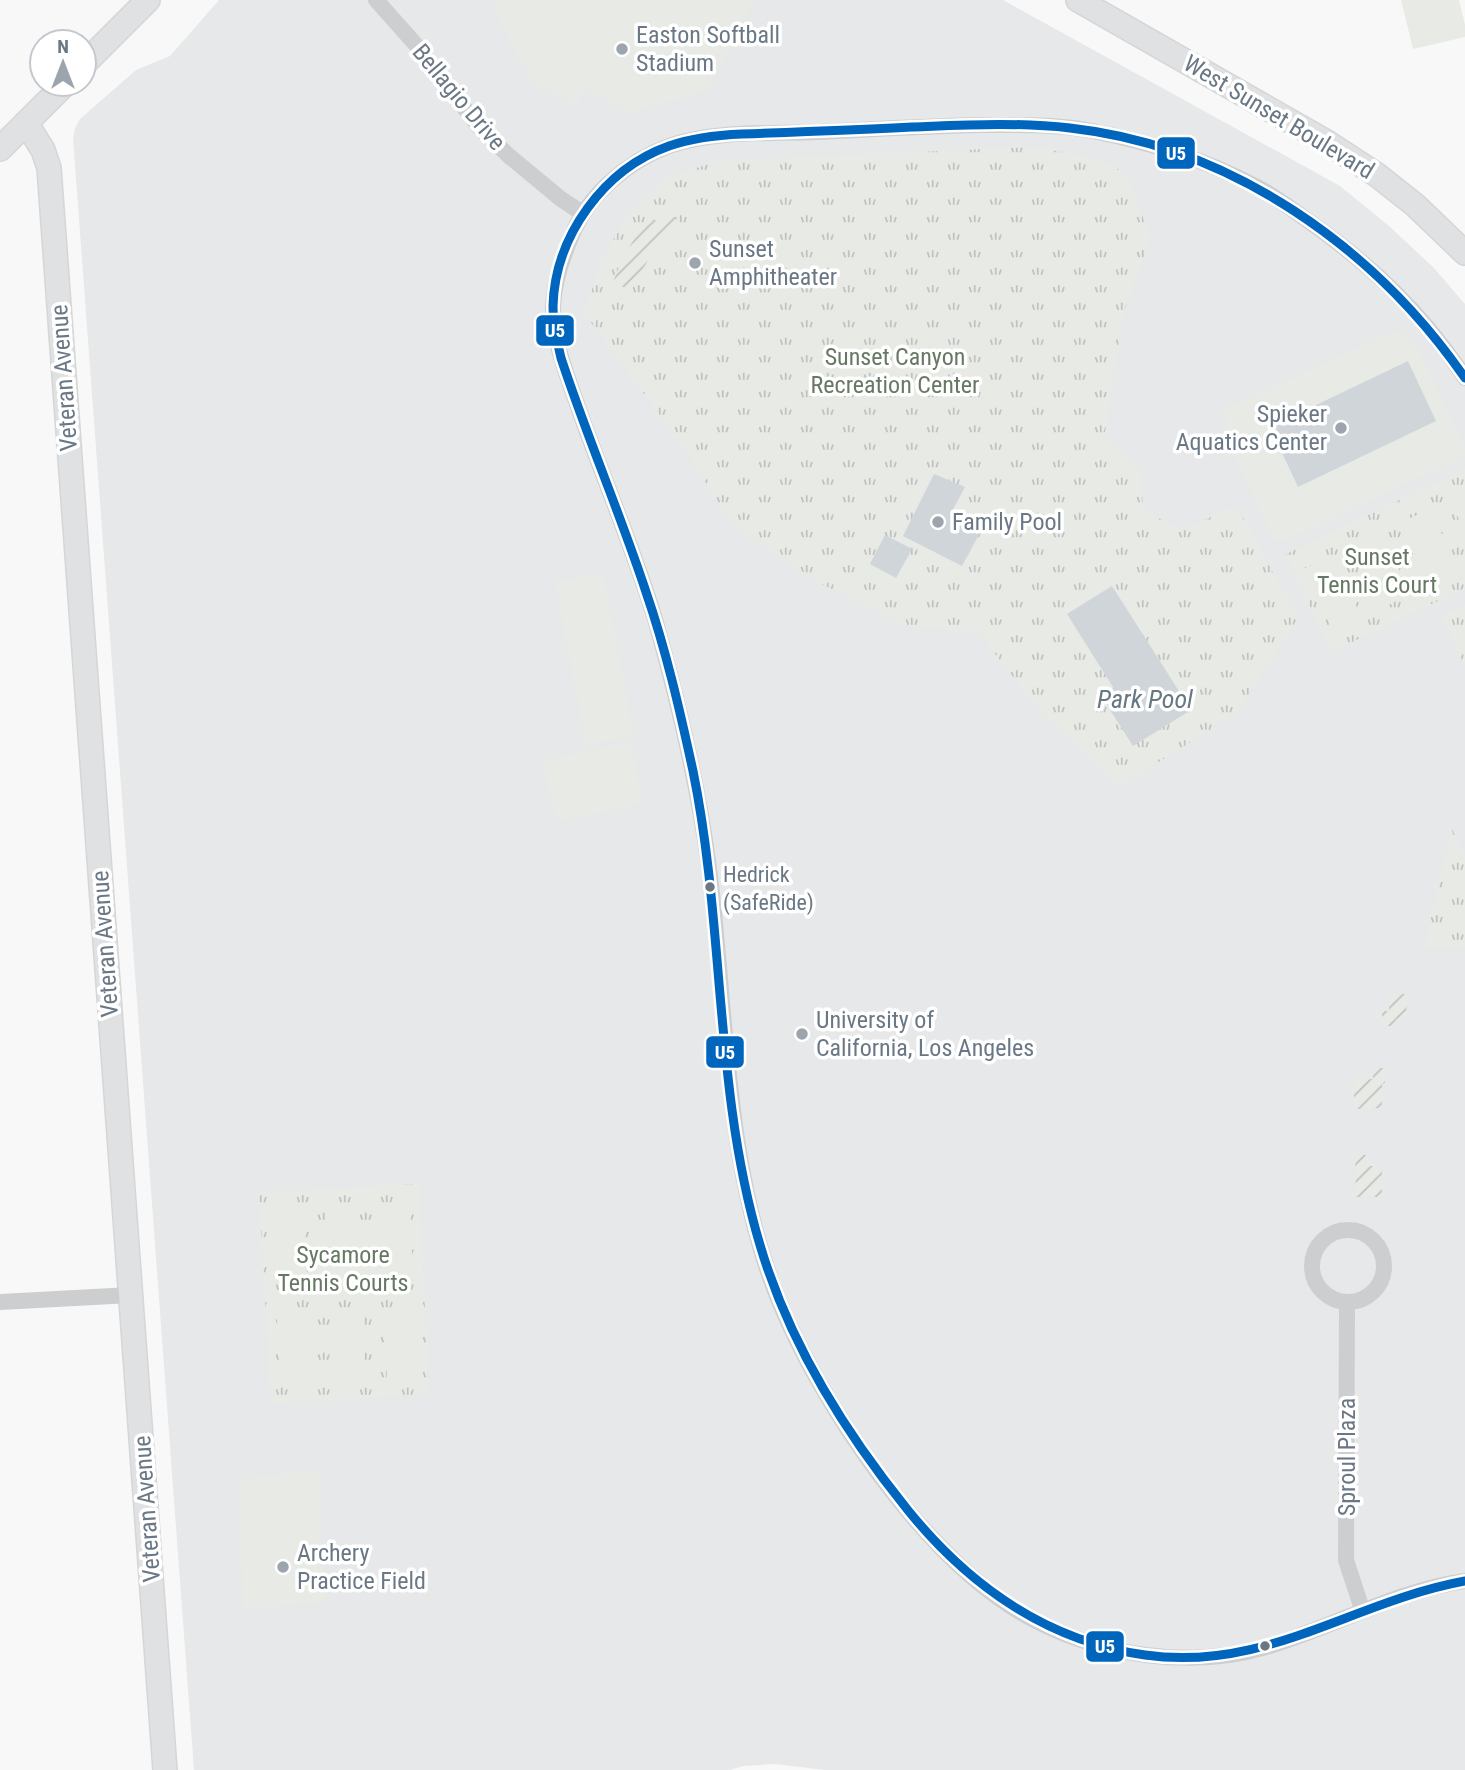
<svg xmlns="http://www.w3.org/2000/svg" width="1465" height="1770" viewBox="0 0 1465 1770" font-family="'Roboto Condensed',sans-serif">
	<defs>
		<pattern id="grass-tufts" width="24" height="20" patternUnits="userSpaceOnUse" patternTransform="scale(1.75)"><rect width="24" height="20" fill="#e7eae5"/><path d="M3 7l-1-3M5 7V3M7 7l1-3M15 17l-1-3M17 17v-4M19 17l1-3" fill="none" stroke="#bfc2bf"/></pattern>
		<pattern id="garden-furrows" width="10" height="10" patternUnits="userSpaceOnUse" patternTransform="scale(1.75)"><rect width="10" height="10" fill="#e7eae5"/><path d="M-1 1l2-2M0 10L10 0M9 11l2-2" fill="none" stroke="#bfc2bf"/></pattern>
	</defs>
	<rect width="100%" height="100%" fill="#f8f8f8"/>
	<polygon fill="#e7e8e9" points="219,0 1003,0 1340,186 1389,226 1433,267 1465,304 1465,1770 825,1770 775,1764 743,1766 730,1770 194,1770 73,138 75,128 80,119 136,70 170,56"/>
	<g fill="url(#grass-tufts)">
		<polygon points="1035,147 1091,158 1125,172 1151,238 1123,314 1104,438 1141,472 1143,511 1184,530 1236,505 1298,618 1237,713 1120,786 1044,716 977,631 909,626 821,584 731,523 684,448 584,313 603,256 636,204 673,175 723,160"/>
		<polygon points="1465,469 1465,588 1331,652 1286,554"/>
		<polygon points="1465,605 1465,666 1441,616"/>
		<polygon points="1452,829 1465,857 1465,947 1424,948"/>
		<polygon points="419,1184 429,1394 271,1404 259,1192"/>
	</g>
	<g fill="url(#garden-furrows)">
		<path d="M672 215 680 222 652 253 631 291 613 282C622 257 634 237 651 217L662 225Z"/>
		<polygon points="1389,994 1407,994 1406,1019 1396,1019 1396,1026 1382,1026 1382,1011 1389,1011"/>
		<polygon points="1373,1068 1385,1068 1385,1083 1382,1084 1382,1108 1354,1109 1354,1080 1373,1079"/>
		<polygon points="1355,1155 1369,1155 1369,1166 1382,1166 1382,1197 1356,1197"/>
	</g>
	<g fill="#e7eae5">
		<polygon points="496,0 752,0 754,1 708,90 630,112 585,88 576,105 534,83 496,14"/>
		<polygon points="1401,0 1459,0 1465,25 1465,37 1413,49"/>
		<polygon points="1396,330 1417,346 1465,450 1465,456 1285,540 1274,540 1230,446 1224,410"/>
		<polygon points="1465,493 1465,533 1450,500"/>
		<polygon points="1430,509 1460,572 1430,585 1400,523"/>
		<polygon points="1381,532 1411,594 1382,608 1352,546"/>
		<polygon points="1333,555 1362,618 1333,631 1303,569"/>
		<polygon points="603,573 634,736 586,745 555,583"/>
		<polygon points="630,742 643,803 556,822 543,761"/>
		<polygon points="410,1203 413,1272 381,1274 377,1205"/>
		<polygon points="357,1206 361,1275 329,1276 325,1207"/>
		<polygon points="304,1208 307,1277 275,1279 271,1210"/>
		<polygon points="416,1310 420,1379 387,1381 384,1312"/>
		<polygon points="363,1313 366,1382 334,1383 330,1314"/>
		<polygon points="309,1315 312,1384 280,1386 277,1317"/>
		<polygon points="319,1470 320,1532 327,1602 243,1609 238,1480"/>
	</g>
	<g fill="#cfd5d9">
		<polygon points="1408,361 1436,421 1298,487 1270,427"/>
		<polygon points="934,474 965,487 951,513 981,531 962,566 903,536"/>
		<polygon points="885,535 912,549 896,578 870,564"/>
		<polygon points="1112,586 1191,710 1133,746 1105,702 1113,687 1067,614"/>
	</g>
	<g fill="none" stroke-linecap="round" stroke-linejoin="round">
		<g stroke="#d5d6d7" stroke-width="26">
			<g id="secondary">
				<polyline points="1078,0 1325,141 1377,175 1415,205 1465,253"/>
				<polyline points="84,64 148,0"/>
				<polyline points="26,123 43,150 49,168 165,1770"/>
				<polyline points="0,149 65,84"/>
			</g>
		</g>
		<g stroke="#cdcecf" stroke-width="16">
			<polyline points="376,0 417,46 479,127 509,156 561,199 582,213"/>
			<path d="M1465 378C1422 312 1371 265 1307 220 1291 209 1275 196 1257 187 1205 159 1145 141 1087 130 1053 124 1017 125 982 125 927 126 873 129 818 132 769 134 715 130 669 146 628 161 589 194 572 235 562 258 554 281 553 307 553 343 567 374 578 407 603 478 633 547 655 619 678 700 698 784 709 868 727 1009 724 1162 777 1296 821 1406 927 1564 1034 1620 1103 1656 1191 1669 1266 1647 1334 1627 1394 1591 1465 1581"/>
			<circle cx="1348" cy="1266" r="36"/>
			<polyline points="0,1302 131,1295"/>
			<polyline points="1347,1303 1346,1560 1362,1609"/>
		</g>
		<use href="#secondary" stroke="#e0e1e2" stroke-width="23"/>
		<g stroke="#fff" stroke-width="14">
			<path id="bus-1" d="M1465 378C1374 247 1231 146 1070 128 1018 122 964 125 912 127 855 130 799 132 742 134 718 135 692 138 669 146 604 169 555 236 553 306 553 323 557 341 561 358 587 437 620 513 646 592 666 650 680 711 693 771 725 927 714 1092 760 1245 789 1343 844 1431 907 1509 968 1585 1047 1641 1145 1655 1266 1672 1351 1602 1465 1581"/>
		</g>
		<use href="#bus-1" stroke="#0065bd" stroke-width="9"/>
	</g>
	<g fill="#9ca5ae" stroke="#fff" stroke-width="2.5">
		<circle cx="622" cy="49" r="7"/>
		<circle cx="695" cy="263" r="7"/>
		<circle cx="1341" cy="428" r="7"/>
		<circle cx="938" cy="522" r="7"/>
		<circle cx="802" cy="1034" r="7"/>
		<circle cx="283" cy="1567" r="7"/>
	</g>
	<g fill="#6a7886" stroke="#fff" stroke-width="2.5">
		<circle cx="710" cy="887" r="6"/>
		<circle cx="1265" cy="1646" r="6"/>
	</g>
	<g text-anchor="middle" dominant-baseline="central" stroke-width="7" stroke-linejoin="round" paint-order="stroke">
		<g font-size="22" fill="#6a7886" stroke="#fff" text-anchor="start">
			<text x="723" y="874">Hedrick<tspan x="723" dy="28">(SafeRide)</tspan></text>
		</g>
		<g font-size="24" fill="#6a7886" stroke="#fff" text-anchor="start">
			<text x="636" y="35">Easton Softball<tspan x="636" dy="28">Stadium</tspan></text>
			<text x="709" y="249">Sunset<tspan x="709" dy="28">Amphitheater</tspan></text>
			<text x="1327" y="414" text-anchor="end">Spieker<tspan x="1327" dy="28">Aquatics Center</tspan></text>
			<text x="952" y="522">Family Pool</text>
			<text x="816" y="1020">University of<tspan x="816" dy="28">California, Los Angeles</tspan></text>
			<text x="297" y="1553">Archery<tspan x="297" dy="28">Practice Field</tspan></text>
		</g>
		<g font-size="24" fill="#6a7886" stroke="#fff">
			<text transform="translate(459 97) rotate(50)">Bellagio Drive</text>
			<text transform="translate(1279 117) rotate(31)">West Sunset Boulevard</text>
			<text transform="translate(64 378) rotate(-94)">Veteran Avenue</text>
			<text transform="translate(105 944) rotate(-94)">Veteran Avenue</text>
			<text transform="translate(1347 1457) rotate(-90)">Sproul Plaza</text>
			<text transform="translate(147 1509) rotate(-94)">Veteran Avenue</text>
		</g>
		<g font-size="24" fill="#677964" stroke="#fff">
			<text x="895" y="357">Sunset Canyon<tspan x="895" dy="28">Recreation Center</tspan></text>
			<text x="1377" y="557">Sunset<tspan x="1377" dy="28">Tennis Court</tspan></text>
			<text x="343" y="1255">Sycamore<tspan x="343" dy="28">Tennis Courts</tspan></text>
		</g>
		<g font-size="26" font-style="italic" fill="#667881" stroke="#fff">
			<text x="1145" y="699">Park Pool</text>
		</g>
	</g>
	<g stroke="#fff" stroke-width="2.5">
		<rect x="1156" y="136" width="40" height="34" rx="7" fill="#0065bd"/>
		<rect x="535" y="314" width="40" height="33" rx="7" fill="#0065bd"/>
		<rect x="705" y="1035" width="40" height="34" rx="7" fill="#0065bd"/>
		<rect x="1085" y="1630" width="40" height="33" rx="7" fill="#0065bd"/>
	</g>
	<g font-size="19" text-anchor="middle" font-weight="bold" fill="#fff">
		<text x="1176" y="160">U5</text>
		<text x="555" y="337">U5</text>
		<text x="725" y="1059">U5</text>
		<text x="1105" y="1653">U5</text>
	</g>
	<g transform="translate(63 63)"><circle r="33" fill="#ffffff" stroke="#c3c9cf" stroke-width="2"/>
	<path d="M0-5L12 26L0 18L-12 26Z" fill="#9ca5ae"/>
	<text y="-10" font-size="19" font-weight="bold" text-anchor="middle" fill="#6a7886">N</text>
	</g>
</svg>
